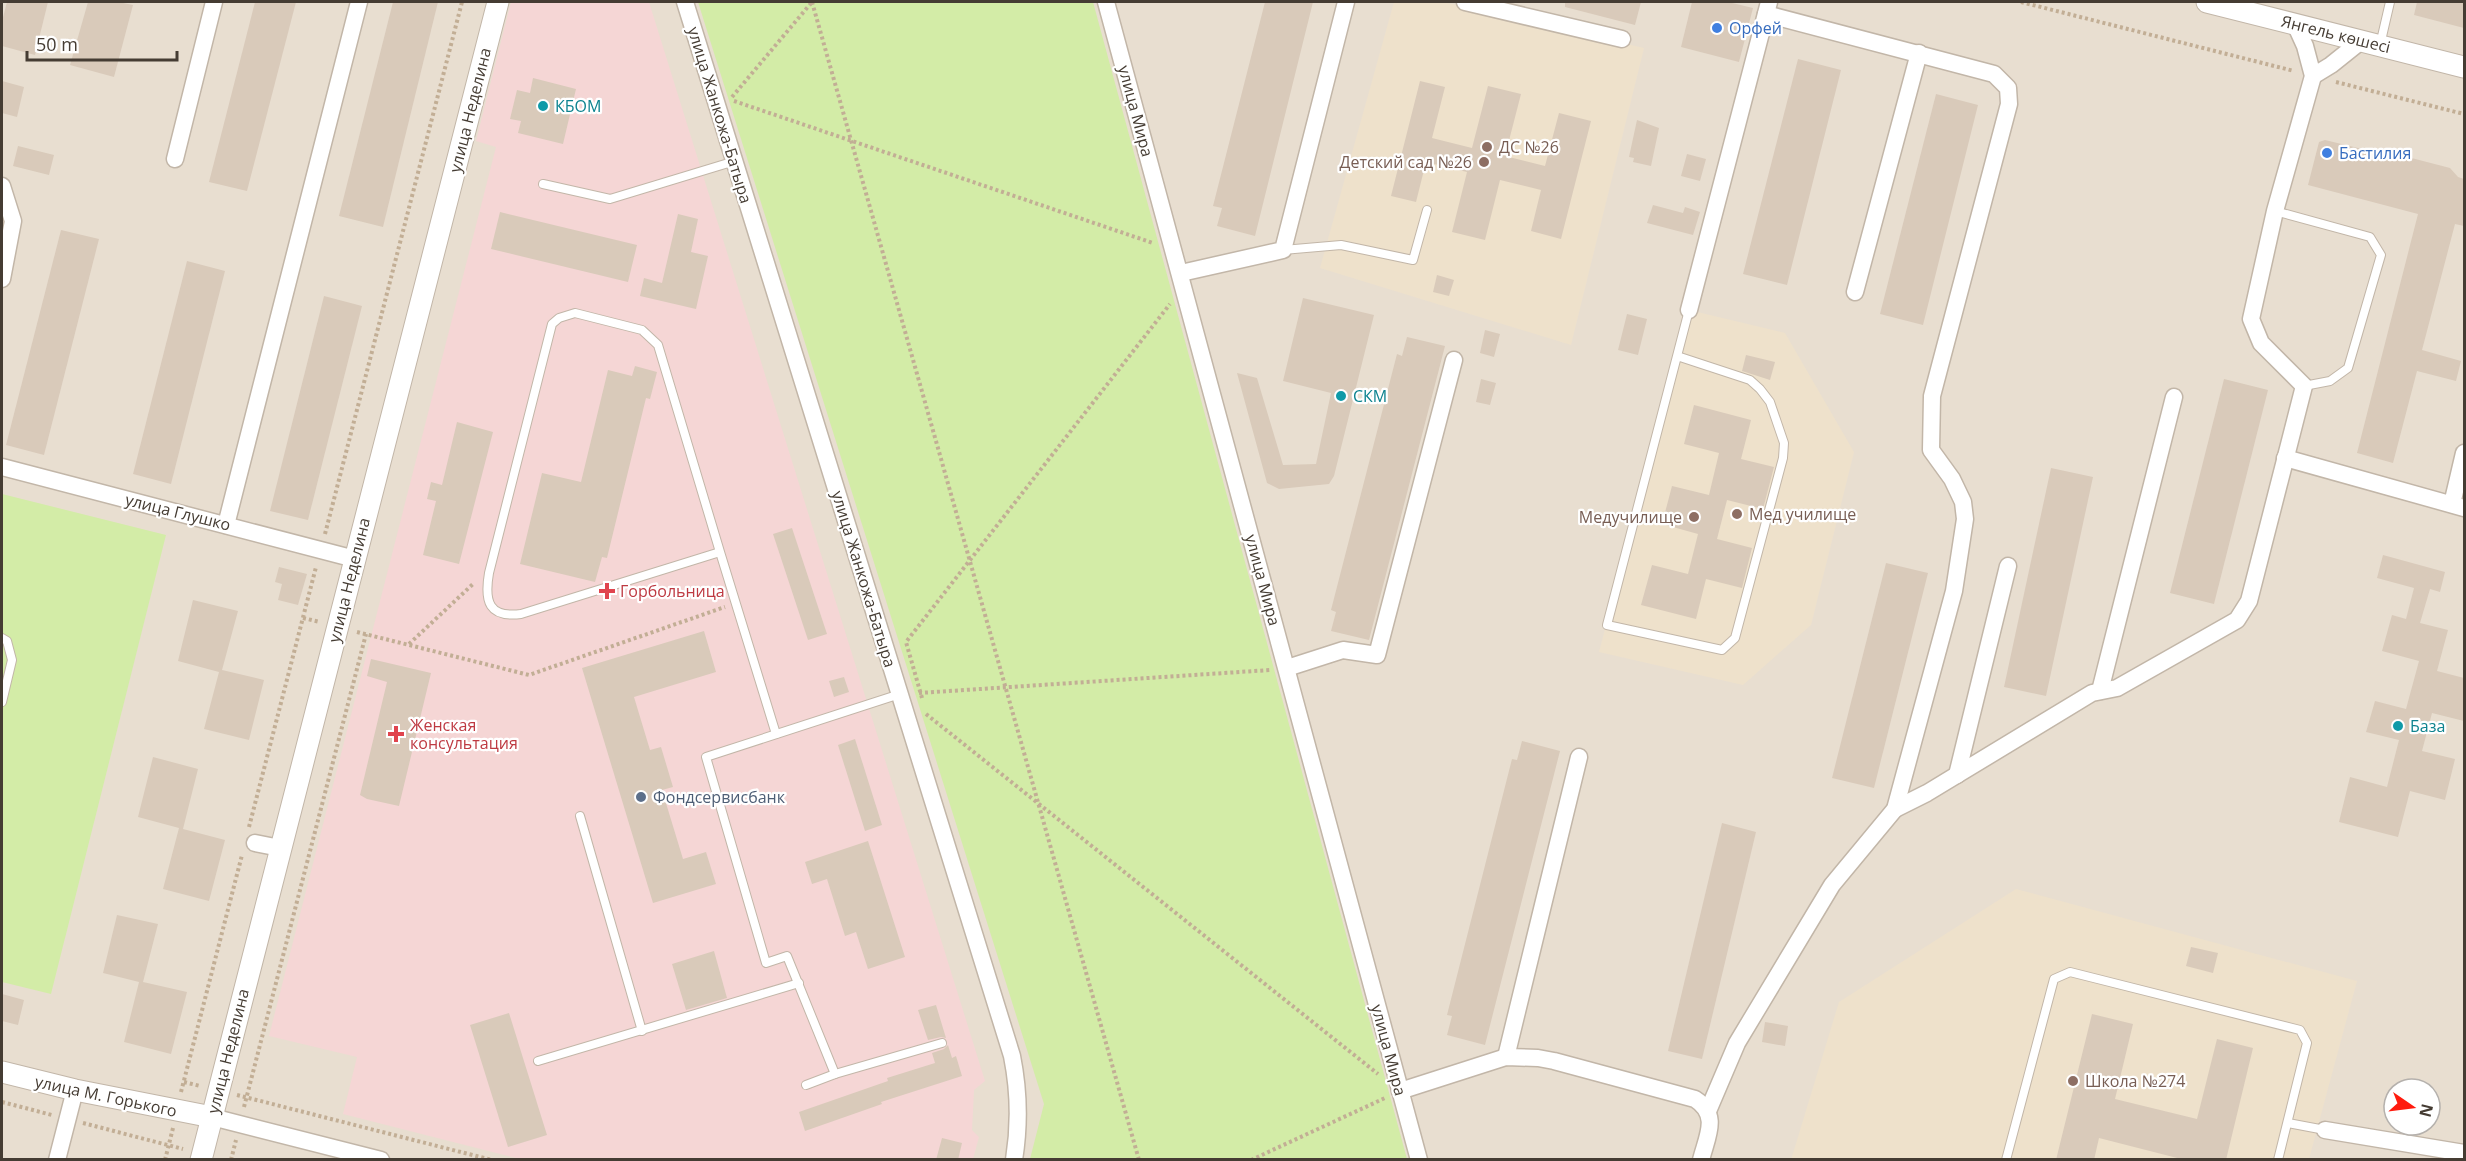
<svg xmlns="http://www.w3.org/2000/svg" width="2466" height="1161" viewBox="0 0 2466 1161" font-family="'Open Sans',sans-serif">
	<rect width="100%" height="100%" fill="#f3ede3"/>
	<path fill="#e8ded0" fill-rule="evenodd" d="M2 2H2464V1159L2 1160ZM2394 1089H2430V1125H2394Z"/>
	<g fill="#eee1cb">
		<polygon points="1394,2 1443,2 1644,48 1571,345 1320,268"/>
		<polygon points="1689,310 1785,333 1854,452 1811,625 1743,685 1599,652"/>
		<polygon points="2016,889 2357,981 2309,1159 1791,1160 1839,1002"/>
	</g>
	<polygon fill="#f5d6d5" points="511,2 649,2 985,1081 974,1090 972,1130 979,1137 973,1159 520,1159 343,1114 357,1057 269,1036 496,147 476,141"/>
	<g fill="#d3eca7">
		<polygon points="698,2 1093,2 1407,1159 1030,1159 1044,1104"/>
		<polygon points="2,494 166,535 51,994 2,982"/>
	</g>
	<g fill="#d9caba">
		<polygon points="7,2 48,2 35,55 2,46 2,21"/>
		<polygon points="88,2 118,2 133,5 114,77 70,65"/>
		<polygon points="255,2 296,2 247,191 209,182"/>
		<polygon points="393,2 438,2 383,227 339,216"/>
		<polygon points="1265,2 1313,2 1255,236 1217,226 1222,208 1213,206"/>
		<polygon points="1565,2 1641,2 1635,25 1565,7"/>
		<polygon points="1692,2 1728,2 1753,8 1739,62 1681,47"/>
		<polygon points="2417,2 2464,2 2464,28 2414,15"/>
		<polygon points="1798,59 1841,70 1787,285 1743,274"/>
		<polygon points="533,78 576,89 563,144 518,133 521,121 510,119 517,90 530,93"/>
		<polygon points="2,81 24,87 17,117 2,113"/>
		<polygon points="1420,81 1445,87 1432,138 1472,148 1488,86 1521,94 1505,156 1545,166 1559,113 1591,121 1561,239 1531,231 1541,190 1500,180 1485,240 1452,232 1467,172 1426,162 1416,202 1391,196"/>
		<polygon points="1936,94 1978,105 1923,325 1880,314"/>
		<polygon points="1637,120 1659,128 1651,166 1633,162 1634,158 1629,157"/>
		<polygon points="2325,140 2395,157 2396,154 2450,168 2458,177 2464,179 2464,226 2455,224 2422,350 2461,361 2456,381 2417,371 2393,463 2357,453 2418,214 2308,185 2319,142"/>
		<polygon points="18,146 54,155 49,175 13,166"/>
		<polygon points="1687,154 1706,159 1700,181 1681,176"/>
		<polygon points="1653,205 1683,213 1685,207 1700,212 1693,235 1647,223"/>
		<polygon points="500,212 637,245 628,282 491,249"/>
		<polygon points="678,214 698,219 691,252 708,256 696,309 640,296 644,278 662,283"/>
		<polygon points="61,230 99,239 44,455 6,445"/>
		<polygon points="187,261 225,271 171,484 133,474"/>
		<polygon points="1437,275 1454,280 1449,296 1433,292"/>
		<polygon points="324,296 362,306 308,520 270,511"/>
		<polygon points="1303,298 1374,315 1334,476 1329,484 1279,489 1267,483 1237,373 1257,378 1283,465 1316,464 1331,393 1283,381"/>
		<polygon points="1627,314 1647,319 1638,355 1618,350"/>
		<polygon points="1485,330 1500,334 1494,357 1480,353"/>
		<polygon points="1407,337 1445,346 1369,640 1331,631 1336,612 1331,610 1397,354 1402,356"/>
		<polygon points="1746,355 1775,362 1770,380 1742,371"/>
		<polygon points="635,366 657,372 650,399 646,398 607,558 602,557 595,582 520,564 542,473 581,482 608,370 632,376"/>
		<polygon points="1481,379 1496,383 1490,405 1476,402"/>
		<polygon points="2224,379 2268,390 2214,604 2170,593"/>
		<polygon points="1694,405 1751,420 1741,459 1774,467 1763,509 1727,500 1717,539 1752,548 1742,588 1706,579 1696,619 1641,605 1652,565 1688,574 1698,534 1662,524 1672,486 1709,495 1719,453 1684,444"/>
		<polygon points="457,422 493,432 459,564 423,555 436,501 427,499 431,482 442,485"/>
		<polygon points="2051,468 2093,477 2046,696 2004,687"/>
		<polygon points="792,528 827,634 808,640 773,534"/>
		<polygon points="2383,555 2445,572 2440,592 2430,589 2420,623 2448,630 2437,671 2464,678 2464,721 2432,713 2422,751 2455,759 2445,800 2410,791 2398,837 2339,822 2350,777 2387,787 2399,740 2366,732 2375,701 2406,709 2419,661 2382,651 2392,615 2406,619 2414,588 2377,578"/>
		<polygon points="1886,563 1928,573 1874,788 1832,778"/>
		<polygon points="279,567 307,574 298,605 278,600 282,584 275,582"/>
		<polygon points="193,600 238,611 222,670 264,680 249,740 204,729 219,672 178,661"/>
		<polygon points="704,631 716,672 634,697 650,750 661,747 673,787 662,790 683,859 706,852 716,884 653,903 582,668"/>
		<polygon points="371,659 431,673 399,806 367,799 360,795 387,682 367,676"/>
		<polygon points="844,677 849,692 834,697 829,681"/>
		<polygon points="855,739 882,825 865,831 838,745"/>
		<polygon points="1522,741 1560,751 1485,1045 1447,1035 1452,1016 1447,1015 1512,759 1517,760"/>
		<polygon points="153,757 198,769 183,829 225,840 209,901 163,889 179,828 138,817"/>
		<polygon points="1722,823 1756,832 1702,1059 1668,1051"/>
		<polygon points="868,841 905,957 868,969 856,932 845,936 827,879 812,884 805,862"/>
		<polygon points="117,915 158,924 143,982 187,992 171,1054 124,1042 139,982 103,973"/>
		<polygon points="2191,947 2218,953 2213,973 2186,966"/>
		<polygon points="714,951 727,998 686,1010 672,964"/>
		<polygon points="2,994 24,1000 18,1025 2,1021"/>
		<polygon points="936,1005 946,1038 941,1037 928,1040 918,1010"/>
		<polygon points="509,1013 547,1135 508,1147 470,1025"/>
		<polygon points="2092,1014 2133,1024 2115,1099 2197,1119 2217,1039 2253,1048 2226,1160 2185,1160 2099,1138 2094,1160 2056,1160"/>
		<polygon points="1765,1022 1788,1026 1785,1046 1762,1042"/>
		<polygon points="948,1045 952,1058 956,1056 962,1076 881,1102 882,1104 805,1131 799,1112 888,1081 887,1078 935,1063 932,1053 944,1049"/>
		<polygon points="942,1138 962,1143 958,1160 936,1160"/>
	</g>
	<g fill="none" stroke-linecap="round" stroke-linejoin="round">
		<g stroke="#c2b6a8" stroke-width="10">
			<g id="service">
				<polyline points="2380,45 2390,2"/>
				<polyline points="543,184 610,199 735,161"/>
				<polyline points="2275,211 2370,237 2381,255 2348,368 2330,381 2304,386"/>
				<polyline points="1283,250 1341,245 1413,260 1427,210"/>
				<polyline points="1677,356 1750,380 1760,389 1770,402 1784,443 1783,458 1735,638 1722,650 1607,625 1689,310"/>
				<path d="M720 552 658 345 642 330 575 313 559 318 552 324 489 573C484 602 489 618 521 614L720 552 776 734"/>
				<polyline points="2,638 7,641 12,660 2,702"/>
				<polyline points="580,816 642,1031"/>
				<polyline points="538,1061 799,983"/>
				<polyline points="835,1074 787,956 766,963 706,757 900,694"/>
				<polyline points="806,1085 835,1074 942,1043"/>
				<polyline points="2288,1123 2325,1130"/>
				<polyline points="2006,1160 2054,979 2070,972 2300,1030 2307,1043 2278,1160"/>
			</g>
		</g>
		<g stroke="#c2b6a8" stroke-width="19">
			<g id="minor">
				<path d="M685 2 1012 1056C1019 1091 1020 1123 1014 1160"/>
				<polyline points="1106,2 1419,1160"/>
				<polyline points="1465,2 1622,39"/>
				<polyline points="2313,76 2331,65 2361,41"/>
				<polyline points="175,159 214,2"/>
				<polyline points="2,186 13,221 2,279"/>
				<polyline points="1181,273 1283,250 1346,2"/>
				<polyline points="1855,292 1919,53"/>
				<polyline points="1689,310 1769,2"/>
				<polyline points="2285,458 2464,508"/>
				<polyline points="2,467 355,559"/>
				<polyline points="2452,504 2464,453"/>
				<polyline points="226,525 359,2"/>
				<polyline points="1287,668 1343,650 1377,655 1454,360"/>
				<polyline points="2100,691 2174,397"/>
				<polyline points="1957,775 2008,566"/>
				<polyline points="1895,809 1927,793 2092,693 2117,688 2237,620 2249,601 2304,386 2261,343 2251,319 2275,211 2313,76 2305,46 2295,24"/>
				<polyline points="255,843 280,848"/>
				<polyline points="1506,1057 1579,757"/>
				<path d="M1400 1091 1506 1057 1538 1058 1554 1061 1695 1099C1720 1115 1707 1136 1701 1160"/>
				<polyline points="1708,1111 1737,1043 1832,885 1895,809 1954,591 1965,519 1963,502 1952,479 1931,450 1932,396 2009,104 2008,88 1994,74 1766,14"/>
				<polyline points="212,1117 381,1160"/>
				<polyline points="2325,1130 2464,1153"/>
				<polyline points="57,1160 75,1090"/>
			</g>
		</g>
		<g stroke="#c2b6a8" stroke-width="23">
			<g id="tertiary">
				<polyline points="2207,2 2464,67"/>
				<polyline points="2,1072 75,1090 212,1117"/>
				<polyline points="201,1160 498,2"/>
			</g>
		</g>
		<g stroke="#c2ae95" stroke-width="4" stroke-dasharray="3 3" stroke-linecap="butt">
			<polyline points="812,2 1139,1160"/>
			<polyline points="2021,2 2294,71"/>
			<polyline points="2336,82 2464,114"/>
			<polyline points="732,97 812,2"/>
			<polyline points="734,101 1153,243"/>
			<polyline points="325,534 462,2"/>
			<polyline points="303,618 320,622"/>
			<polyline points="357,632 529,675 725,607"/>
			<polyline points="409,644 473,584"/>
			<polyline points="919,693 1270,670"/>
			<polyline points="922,698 906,642 1170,304"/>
			<polyline points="926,714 1378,1074"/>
			<polyline points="249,827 316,567"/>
			<polyline points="184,1082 200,1086"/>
			<polyline points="181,1092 242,855"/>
			<polyline points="237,1095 492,1160"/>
			<polyline points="2,1102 52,1115"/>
			<polyline points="244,1107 366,634"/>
			<polyline points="83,1123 183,1149"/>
			<polyline points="165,1160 173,1128"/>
			<polyline points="231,1160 236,1140"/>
			<polyline points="1251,1160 1385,1098"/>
		</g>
		<use href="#service" stroke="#fff" stroke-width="8"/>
		<use href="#minor" stroke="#fff" stroke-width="16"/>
		<use href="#tertiary" stroke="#fff" stroke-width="21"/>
	</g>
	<g fill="#3f7fe0" stroke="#fff" stroke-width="2">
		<circle cx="1717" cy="28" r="6"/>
		<circle cx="2327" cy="153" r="6"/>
	</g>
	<g fill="#0f9aa8" stroke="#fff" stroke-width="2">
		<circle cx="543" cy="106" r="6"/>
		<circle cx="1341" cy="396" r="6"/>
		<circle cx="2398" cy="726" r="6"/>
	</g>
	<g fill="#8d6e63" stroke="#fff" stroke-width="2">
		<circle cx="1487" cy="147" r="6"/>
		<circle cx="1484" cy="162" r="6"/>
		<circle cx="1737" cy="514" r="6"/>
		<circle cx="1694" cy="517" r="6"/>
		<circle cx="2073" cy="1081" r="6"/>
	</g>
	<g fill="#e0444e" stroke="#fff" stroke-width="2">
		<path d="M604 582h6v6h6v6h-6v6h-6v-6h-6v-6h6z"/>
		<path d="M393 725h6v6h6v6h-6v6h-6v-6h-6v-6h6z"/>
	</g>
	<circle fill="#5c6f8a" stroke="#fff" stroke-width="2" cx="641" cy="797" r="6"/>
	<g text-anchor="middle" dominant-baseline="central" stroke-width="4.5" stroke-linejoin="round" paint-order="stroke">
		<g font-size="16" fill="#366cbe" stroke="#fff" text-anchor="start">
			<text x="1729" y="28">Орфей</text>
			<text x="2339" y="153">Бастилия</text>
		</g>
		<g font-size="16" fill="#453c33" stroke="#fff">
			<text transform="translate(2336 34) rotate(14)">Янгель көшесі</text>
			<text transform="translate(470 110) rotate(-76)">улица Неделина</text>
			<text transform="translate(1136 111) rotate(75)">улица Мира</text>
			<text transform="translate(720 115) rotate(73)">улица Жанкожа-Батыра</text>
			<text transform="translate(178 512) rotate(14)">улица Глушко</text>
			<text transform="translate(864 579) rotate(73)">улица Жанкожа-Батыра</text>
			<text transform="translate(349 580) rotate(-76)">улица Неделина</text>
			<text transform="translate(1263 580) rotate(75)">улица Мира</text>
			<text transform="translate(1389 1050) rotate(75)">улица Мира</text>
			<text transform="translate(228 1051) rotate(-76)">улица Неделина</text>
			<text transform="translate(106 1096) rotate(12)">улица М. Горького</text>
		</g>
		<g font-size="16" fill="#0d838f" stroke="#fff" text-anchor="start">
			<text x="555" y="106">КБОМ</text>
			<text x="1353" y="396">СКМ</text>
			<text x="2410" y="726">База</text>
		</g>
		<g font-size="16" fill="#785e54" stroke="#fff" text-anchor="start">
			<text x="1499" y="147">ДС №26</text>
			<text x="1472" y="162" text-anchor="end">Детский сад №26</text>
			<text x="1749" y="514">Мед училище</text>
			<text x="1682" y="517" text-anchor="end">Медучилище</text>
			<text x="2085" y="1081">Школа №274</text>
		</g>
		<g font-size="16" fill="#be3a42" stroke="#fff" text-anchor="start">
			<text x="620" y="591">Горбольница</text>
			<text x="410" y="725">Женская<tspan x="410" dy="18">консультация</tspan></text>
		</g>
		<g font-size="16" fill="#4e5e75" stroke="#fff" text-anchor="start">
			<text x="653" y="797">Фондсервисбанк</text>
		</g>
	</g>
	<rect width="2466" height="1161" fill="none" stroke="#453c33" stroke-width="6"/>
	<g transform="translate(2412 1107) rotate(104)"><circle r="28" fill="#ffffff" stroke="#b5b1ad" stroke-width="1.5"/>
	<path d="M0-4.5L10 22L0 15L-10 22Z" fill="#ff1b0e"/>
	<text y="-9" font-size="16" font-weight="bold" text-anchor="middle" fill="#453c33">N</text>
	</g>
	<path d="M27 51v9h150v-9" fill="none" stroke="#453c33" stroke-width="3"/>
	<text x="36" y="51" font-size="18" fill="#453c33" stroke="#ffffff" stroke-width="4.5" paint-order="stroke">50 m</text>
</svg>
